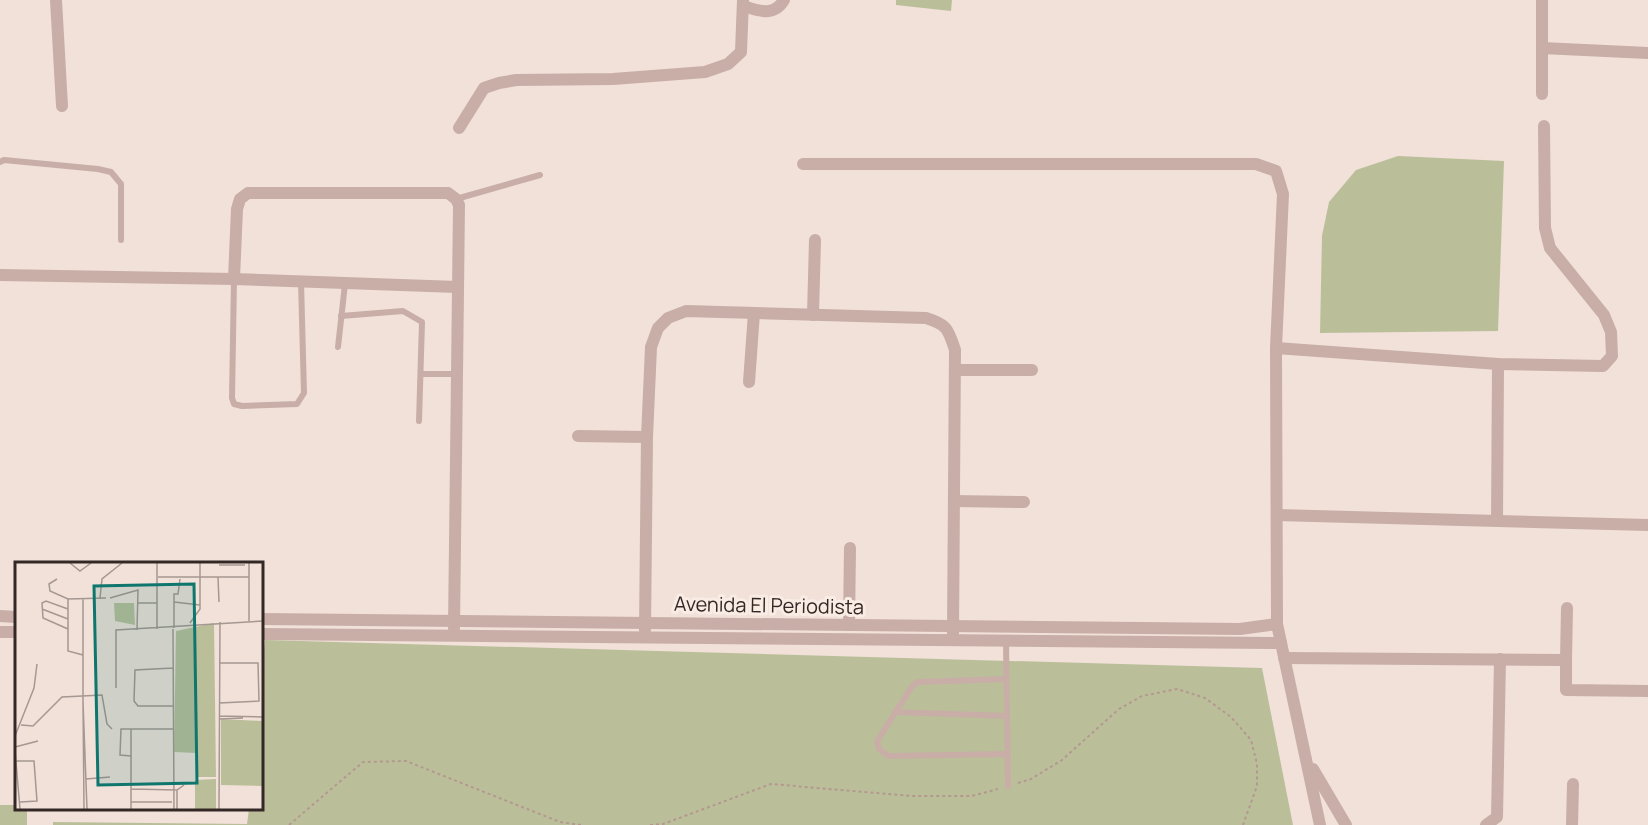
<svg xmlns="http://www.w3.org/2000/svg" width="1648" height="825" viewBox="0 0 1648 825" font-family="Manrope,sans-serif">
	<rect width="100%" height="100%" fill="#f1e1d9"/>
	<g fill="#babf9a">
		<polygon points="896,0 952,0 951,11 896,5"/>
		<polygon points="1398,156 1504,161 1498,331 1320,333 1322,236 1329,202 1356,170"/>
		<polygon points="265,640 1262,668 1293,825 53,825 53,822 247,824 249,809 261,808 261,683"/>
		<polygon points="0,805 16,805 16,808 27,809 27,825 0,825"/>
	</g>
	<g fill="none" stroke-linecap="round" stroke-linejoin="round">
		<g stroke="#b49890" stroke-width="2" stroke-dasharray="3 3" stroke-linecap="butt">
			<polyline points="1018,783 1031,779 1062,760 1119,709 1142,696 1177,689 1205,698 1231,717 1251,740 1257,764 1257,786 1243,825"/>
			<polyline points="289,825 363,762 406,761 560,822 581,825"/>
			<polyline points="650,825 663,824 771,784 911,796 971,796 998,789"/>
		</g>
		<g stroke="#c8aea6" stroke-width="6">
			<polyline points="0,162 4,160 98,169 111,172 121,184 121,240"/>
			<polyline points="456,199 540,175"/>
			<polyline points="234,279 232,398 234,404 242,406 297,404 304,393 301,282"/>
			<polyline points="341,316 403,311 422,322 419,421"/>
			<polyline points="338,347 345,284"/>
			<polyline points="421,374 457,374"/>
			<polyline points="1006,641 1008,786"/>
			<polyline points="1006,679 918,682 913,685 877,741 879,749 888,756 1008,754"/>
			<polyline points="895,712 1007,716"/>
		</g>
		<g stroke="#c8aea6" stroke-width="12">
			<polyline points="56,0 62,106"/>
			<polyline points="1542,0 1542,94"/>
			<path d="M743 6C759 11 774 17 784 0"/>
			<polyline points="1542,48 1648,53"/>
			<polyline points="459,128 484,88 499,83 516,80 613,79 705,72 728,64 741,52 743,0"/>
			<polyline points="803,164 1256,164 1276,171 1283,194 1276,348 1277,624 1320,825"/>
			<polyline points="0,275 234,279 457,287"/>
			<polyline points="234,279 237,209 240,199 248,193 448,193 456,199 459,205 454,628"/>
			<polyline points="813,315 815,240"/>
			<polyline points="1276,348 1498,364 1603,366 1612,356 1611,332 1604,315 1550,248 1545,228 1544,126"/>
			<polyline points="955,370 1032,370"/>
			<polyline points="749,382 754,313"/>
			<polyline points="578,436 647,437"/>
			<polyline points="954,501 1024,502"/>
			<polyline points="1277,515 1648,525"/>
			<polyline points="1497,521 1498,364"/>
			<polyline points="0,616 16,617"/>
			<polyline points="261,619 1240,629 1277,624"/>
			<polyline points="849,625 850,548"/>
			<path d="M645 630 647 437 651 347 658 328 668 318 686 311 926 318C948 325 948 329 955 350L953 633"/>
			<polyline points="0,632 16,632"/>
			<polyline points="261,634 1281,643"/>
			<polyline points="1284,658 1566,660 1566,690 1648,691"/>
			<polyline points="1566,660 1567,608"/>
			<polyline points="1313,769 1346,825"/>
			<polyline points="1486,825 1497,817 1500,659"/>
			<polyline points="1572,825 1573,784"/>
		</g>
	</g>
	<g text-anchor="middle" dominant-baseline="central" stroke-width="6" stroke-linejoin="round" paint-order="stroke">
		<g font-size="20" fill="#342826" stroke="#f9ece5">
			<text transform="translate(769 605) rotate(1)">Avenida El Periodista</text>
		</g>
	</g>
	<g transform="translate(15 562)">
		<rect width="248" height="248" fill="#f1e1d9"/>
		<path d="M99 41H119L120 63 100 59ZM199 61 201 215H182L181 191 159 190 161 69ZM206 157 247 159V224L206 223ZM201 217V247H180V218Z" fill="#babf9a"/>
		<path fill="none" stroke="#a59791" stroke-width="1.5" d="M55 1 65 9 76 1M234 1V59M204 3H230M143 15H234M203 15 204 40M42 17 34 22 35 29 53 37 91 36M85 36 87 17 107 1M95 36 123 28 122 68M53 37V89L68 93M159 40 185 43M123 41H142M27 47 53 57M53 47 31 39 27 41 28 56 53 67M175 61 185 47V1M159 66V32H163L165 17M142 67V1M158 67 159 247M158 106 120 108 119 139 123 144H158M101 126V68L248 59M68 140V37M204 141 244 139 243 101H204M204 154 248 155M204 157 228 156M6 163 18 164 47 135 87 133 92 162 97 167M0 174 19 126 22 102M0 185 23 179M0 189 5 247M116 194 105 193 106 167H158M0 199H19L22 239 5 240M71 217 95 215M116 227 162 228 169 223M116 240H157M69 247 68 140 72 247M116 247V167M162 247V228M204 247 205 60"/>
		<path fill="#0f766e" fill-opacity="0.15" stroke="#0f766e" stroke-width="3" d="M179 22 182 221 83 223 79 24Z"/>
		<rect width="248" height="248" fill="none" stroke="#342826" stroke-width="3"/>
	</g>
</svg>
